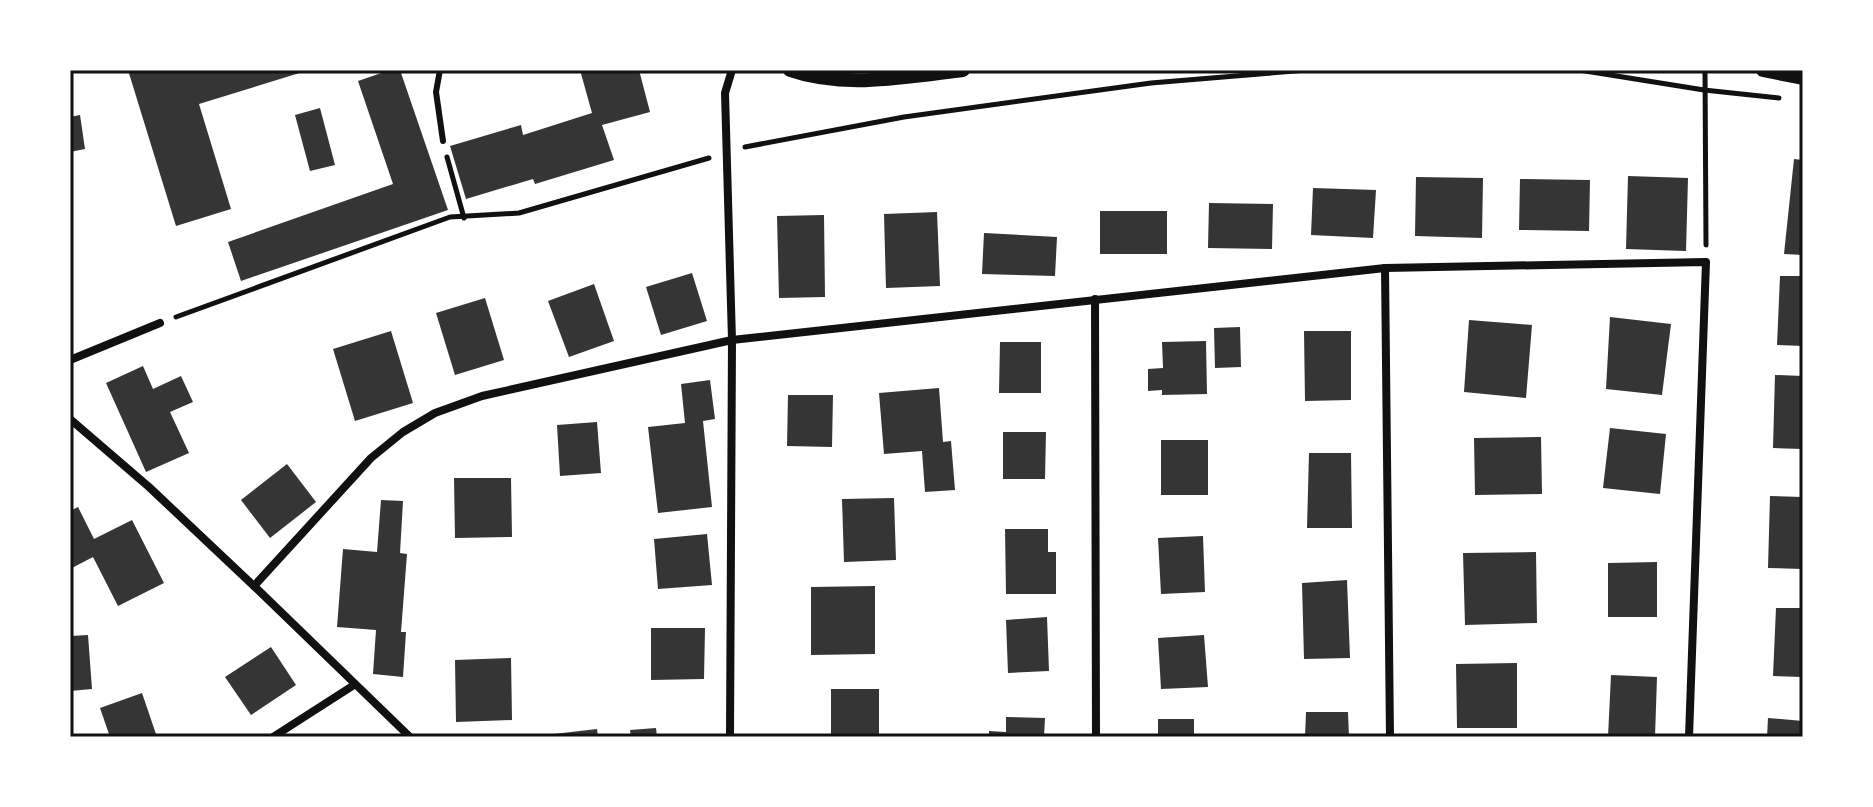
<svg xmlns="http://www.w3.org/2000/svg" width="1873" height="807" viewBox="0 0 1873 807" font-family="Mulish,sans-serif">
	<rect width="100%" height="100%" fill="#fff"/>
	<g fill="#353535">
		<polygon points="128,70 306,70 306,71 199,104 231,209 176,226"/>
		<polygon points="390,70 400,70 448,210 241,281 228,242 393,184 358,81"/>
		<polygon points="580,70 639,70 650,112 602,125 614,160 535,184 533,179 466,199 450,146 521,125 523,135 592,113"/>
		<polygon points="320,108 335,165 310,171 295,115"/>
		<polygon points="80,115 85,149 70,152 70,117"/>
		<polygon points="1794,159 1803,160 1803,255 1784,254"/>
		<polygon points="1628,176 1688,178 1686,251 1626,249"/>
		<polygon points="1416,177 1483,178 1482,238 1415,236"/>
		<polygon points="1520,179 1590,180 1589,231 1519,230"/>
		<polygon points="1313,188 1376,190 1373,238 1311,235"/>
		<polygon points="1209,203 1273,204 1272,249 1208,248"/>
		<rect x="1100" y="211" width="67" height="43"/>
		<polygon points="937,212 940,286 886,288 884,214"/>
		<polygon points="824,215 825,297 779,298 777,216"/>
		<polygon points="984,233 1057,237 1055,276 982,274"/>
		<polygon points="692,273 707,321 661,335 646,287"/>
		<polygon points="1780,276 1803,276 1803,346 1777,345"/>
		<polygon points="594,284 614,341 569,357 548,301"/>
		<polygon points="485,298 504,360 455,375 436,313"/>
		<polygon points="1610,317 1671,324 1662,395 1606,389"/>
		<polygon points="1469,320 1532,325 1526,398 1464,392"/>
		<polygon points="1240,327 1241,367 1215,368 1214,328"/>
		<polygon points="391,331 413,403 355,421 333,349"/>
		<polygon points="1304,331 1351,331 1351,400 1305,401"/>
		<polygon points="1206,341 1207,394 1162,395 1162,390 1148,391 1148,369 1163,368 1162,342"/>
		<polygon points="1000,342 1041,342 1041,393 999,393"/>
		<polygon points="143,366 153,389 181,376 193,402 170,412 189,453 146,472 106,383"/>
		<polygon points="1775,375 1803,376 1803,449 1773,448"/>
		<polygon points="710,380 715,419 703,421 712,507 658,513 648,427 685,423 681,384"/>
		<polygon points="939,388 943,442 951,441 955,490 925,492 922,451 884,454 879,393"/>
		<polygon points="788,395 833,395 832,447 787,446"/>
		<polygon points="597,422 601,473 560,476 557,425"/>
		<polygon points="1610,428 1666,434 1660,494 1603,488"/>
		<polygon points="1003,432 1046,432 1045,479 1003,479"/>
		<polygon points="1541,437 1542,494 1475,495 1474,438"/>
		<rect x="1161" y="440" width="47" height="55"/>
		<polygon points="1309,453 1351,453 1352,528 1307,528"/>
		<polygon points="287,464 316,502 270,538 241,500"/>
		<polygon points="454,478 511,478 512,537 455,538"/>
		<polygon points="1770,496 1803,497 1803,569 1768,568"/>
		<polygon points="894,498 896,560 844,562 842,499"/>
		<polygon points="381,500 403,501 400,553 407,554 401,632 406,632 403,677 373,674 376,630 337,627 343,549 377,552"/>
		<polygon points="78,507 94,539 132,520 164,583 118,606 93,557 70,569 70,511"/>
		<polygon points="1005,529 1048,529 1048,552 1056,552 1056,594 1006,594"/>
		<polygon points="707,534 712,585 658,589 654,539"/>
		<polygon points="1203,536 1205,592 1161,594 1158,538"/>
		<polygon points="1536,552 1537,623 1465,625 1463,553"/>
		<polygon points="1657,562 1657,617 1608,617 1608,563"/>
		<polygon points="1347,580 1350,658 1304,659 1302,583"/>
		<polygon points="875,586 875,654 811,655 811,587"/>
		<polygon points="1776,608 1803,608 1803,677 1773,676"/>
		<polygon points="1047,617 1049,671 1008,673 1006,620"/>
		<polygon points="651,628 705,628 704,679 651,680"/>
		<polygon points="88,635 92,689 70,691 70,636"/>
		<polygon points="1204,635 1208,687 1161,689 1158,638"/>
		<polygon points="271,647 296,685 251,715 225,677"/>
		<polygon points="511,658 512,720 456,722 455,660"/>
		<polygon points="1517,663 1517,728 1457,728 1456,664"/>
		<polygon points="1611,675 1657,677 1655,737 1608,737"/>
		<rect x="831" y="689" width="48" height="48"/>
		<polygon points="142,693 157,737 110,737 100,708"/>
		<polygon points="1306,712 1348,712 1349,737 1305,737"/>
		<polygon points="1006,717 1045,718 1044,737 989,737 989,731 1006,732"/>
		<polygon points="1768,718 1803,721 1803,737 1767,737"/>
		<rect x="1158" y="719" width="36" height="18"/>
		<polygon points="656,728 657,737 631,737 630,730"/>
		<polygon points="597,729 598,737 545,737 545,735"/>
	</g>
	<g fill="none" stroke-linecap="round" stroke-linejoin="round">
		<g stroke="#111" stroke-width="5">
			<polyline points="1579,70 1704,90 1779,98"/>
			<polyline points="1705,70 1706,245"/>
			<polyline points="745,147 904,117 1151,83 1307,70"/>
			<polyline points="447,157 464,218"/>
			<polyline points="176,317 450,217 519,213 709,158"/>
		</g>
		<polyline stroke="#111" stroke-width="6" points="440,70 436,92 443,141"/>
		<g stroke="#111" stroke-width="8">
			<polyline points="1385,268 1390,737"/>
			<polyline points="1095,299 1096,737"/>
			<polyline points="70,360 160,323"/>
			<polyline points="70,419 149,487 254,586 410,737"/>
			<polyline points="254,586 371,458 403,432 435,413 482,396 732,340 1385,268 1706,262 1689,737"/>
			<polyline points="273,737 354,685"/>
			<polyline points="730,737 732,340 725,93 732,70"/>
		</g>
		<g stroke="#111" stroke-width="14">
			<path d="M790 70C844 89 907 77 963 70"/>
			<polyline points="1763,70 1803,78"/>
		</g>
	</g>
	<rect width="1873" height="807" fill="none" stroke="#ffffff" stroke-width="144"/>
	<rect x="72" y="72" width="1729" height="663" fill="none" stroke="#111" stroke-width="3"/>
</svg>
